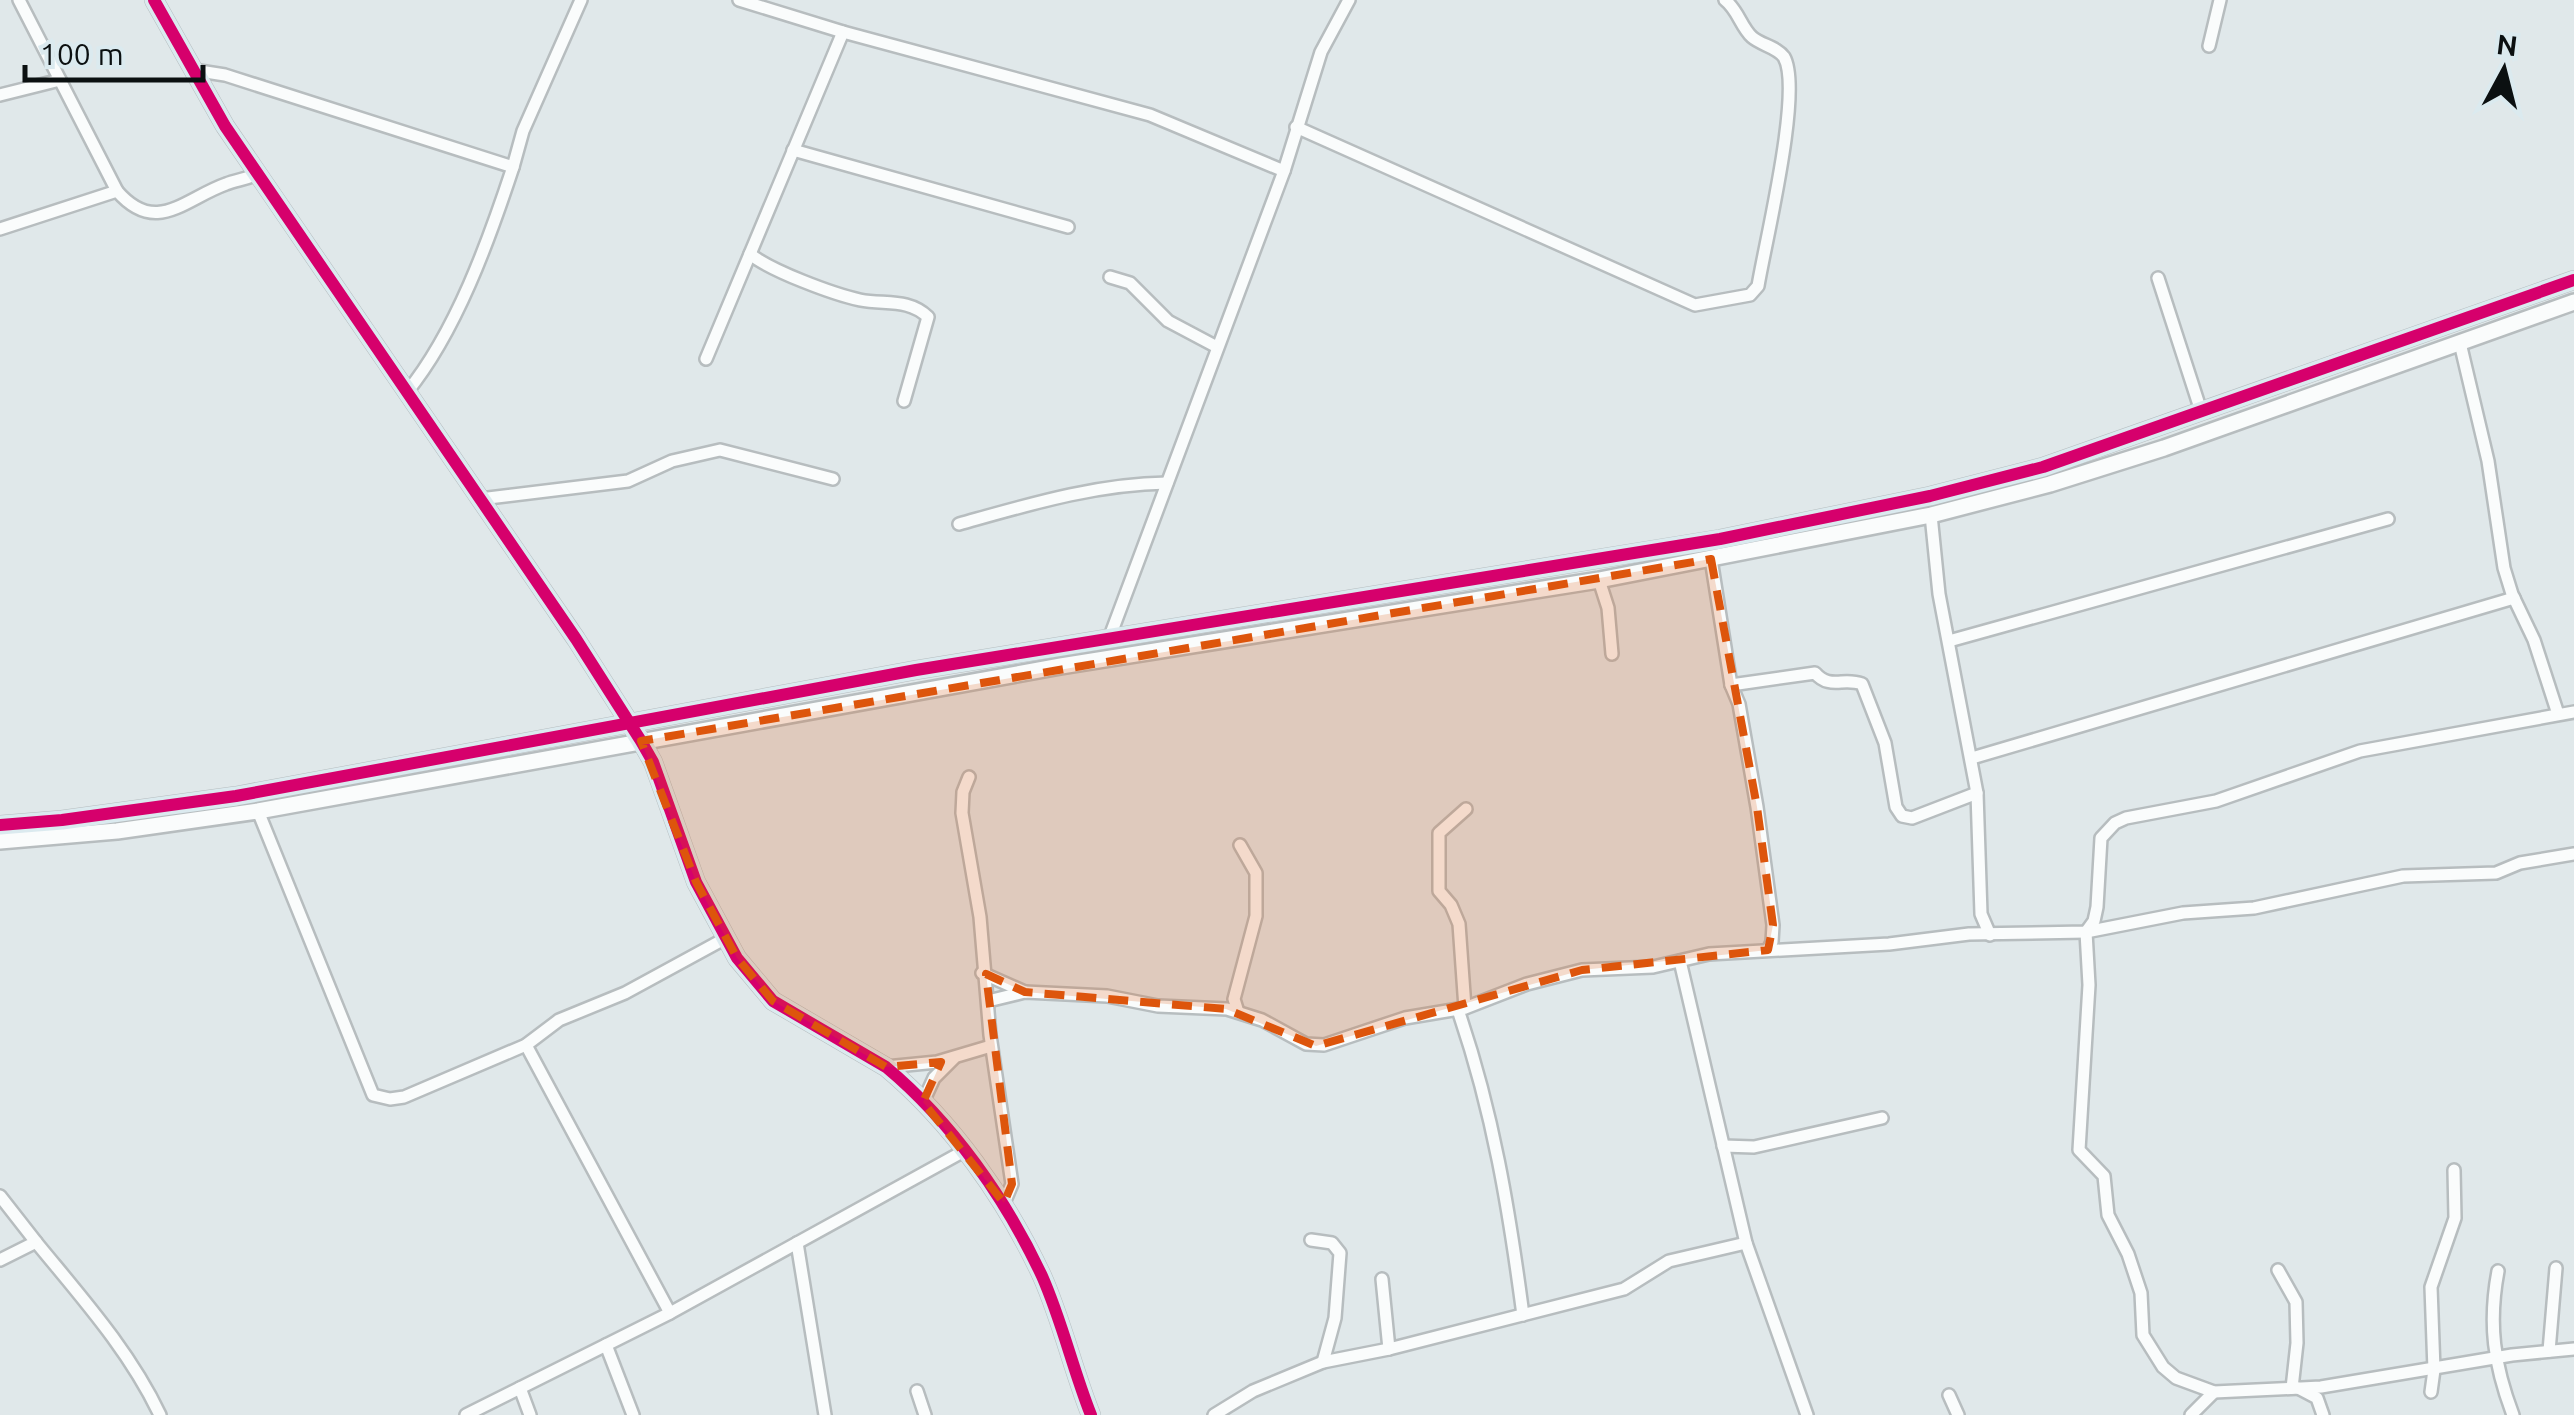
<svg xmlns="http://www.w3.org/2000/svg" width="2574" height="1415" viewBox="0 0 2574 1415" font-family="Ubuntu,sans-serif">
	<rect width="100%" height="100%" fill="#e0e8ea"/>
	<g fill="none" stroke-linecap="round" stroke-linejoin="round">
		<g stroke="#b7bdbf" stroke-width="16">
			<g id="street">
				<path d="M19 0 117 191C156 236 184 199 226 184 236 180 247 179 257 174"/>
				<polyline points="739,0 843,32 1150,115 1284,171"/>
				<polyline points="2209,46 2220,0"/>
				<polyline points="193,70 225,75 513,167 523,131 581,0"/>
				<polyline points="0,95 60,80"/>
				<path d="M1296 127 1695 305 1750 295 1758 286C1765 243 1803 90 1784 57 1777 47 1761 45 1752 37 1741 27 1738 10 1725 0"/>
				<polyline points="793,150 1068,227"/>
				<polyline points="0,229 117,191"/>
				<path d="M750 254C771 271 833 294 860 300 885 305 908 298 928 317L904 401"/>
				<polyline points="1110,277 1130,283 1168,321 1217,347"/>
				<polyline points="2158,278 2201,411"/>
				<polyline points="2460,343 2488,461 2504,568 2512,594 2534,640 2558,714"/>
				<polyline points="706,359 843,32"/>
				<path d="M407 392C456 332 489 240 513 167"/>
				<polyline points="480,499 628,481 672,461 720,450 833,479"/>
				<polyline points="1931,515 1939,594 1977,793 1981,914 1990,935"/>
				<path d="M959 524C1027 505 1095 484 1167 483"/>
				<polyline points="1711,559 1731,685 1739,704 1757,807 1773,925 1772,942 1768,950"/>
				<polyline points="1599,580 1608,608 1612,654"/>
				<polyline points="1109,639 1284,171 1321,52 1349,0"/>
				<polyline points="1949,641 2388,519"/>
				<path d="M1731 685 1815 673C1830 690 1843 677 1862 684L1885 743 1896 807 1902 816 1912 818 1977 793"/>
				<polyline points="2574,712 2360,751 2216,801 2126,818 2115,823 2101,838 2097,907 2094,921 2086,932 2089,985 2079,1150 2104,1176 2108,1215 2128,1254 2141,1293 2143,1335 2163,1367 2176,1378 2214,1392 2321,1387 2512,1355 2574,1349"/>
				<polyline points="1972,758 2514,598"/>
				<polyline points="969,777 963,792 962,813 980,917 990,1035 1012,1184 1004,1203"/>
				<polyline points="258,811 373,1095 390,1099 404,1097 526,1045 559,1020 625,993 726,938"/>
				<polyline points="1680,961 1746,1243 1807,1415"/>
				<polyline points="982,973 1025,992"/>
				<polyline points="988,1001 1025,992 1107,996 1158,1006 1227,1009 1262,1020 1306,1044 1324,1045 1405,1018 1465,1008 1527,984 1582,970 1653,967 1709,954 1889,944 1969,934 2086,932 2183,913 2254,908 2403,876 2496,873 2520,863 2574,854"/>
				<polyline points="1465,1008 1459,924 1451,905 1439,891 1439,833 1466,809"/>
				<path d="M1458 1010C1493 1112 1509 1209 1523 1315"/>
				<polyline points="1238,1012 1234,999 1256,916 1256,873 1240,845"/>
				<polyline points="526,1045 670,1313"/>
				<polyline points="886,1067 937,1062 991,1046"/>
				<polyline points="923,1102 934,1078 954,1058"/>
				<polyline points="1723,1146 1754,1147 1882,1118"/>
				<polyline points="0,1196 36,1242 0,1260"/>
				<polyline points="1311,1240 1332,1243 1340,1253 1335,1318 1323,1362"/>
				<path d="M36 1242C81 1297 129 1350 160 1415"/>
				<polyline points="797,1243 825,1415"/>
				<polyline points="2278,1270 2296,1302 2297,1343 2292,1388"/>
				<path d="M2498 1271C2488 1324 2494 1365 2513 1415"/>
				<polyline points="1382,1279 1389,1349"/>
				<polyline points="606,1345 633,1415"/>
				<polyline points="2549,1351 2556,1268"/>
				<polyline points="520,1388 530,1415"/>
				<polyline points="2298,1388 2317,1398 2323,1415"/>
				<polyline points="917,1391 925,1415"/>
				<polyline points="2431,1392 2434,1370 2431,1287 2455,1218 2454,1170"/>
				<polyline points="1949,1395 1958,1415"/>
				<polyline points="466,1415 670,1313 964,1151"/>
				<polyline points="1214,1415 1253,1391 1323,1362 1389,1349 1624,1289 1669,1261 1746,1243"/>
				<polyline points="2191,1415 2214,1392"/>
			</g>
		</g>
		<g stroke="#b7bdbf" stroke-width="20">
			<g id="secondary">
				<path d="M154 0 225 126 576 639 641 741 653 762 696 882 737 958 773 1001 886 1067C952 1122 1006 1199 1042 1276 1062 1321 1073 1370 1091 1415"/>
				<polyline points="0,825 62,820 236,796 916,670 1720,539 1930,496 2043,467 2574,280"/>
				<polyline points="0,841 117,831 258,811 1061,666 1599,580 1931,515 2050,484 2164,448 2574,302"/>
			</g>
		</g>
		<use href="#street" stroke="#fafcfc" stroke-width="11"/>
		<use href="#secondary" stroke="#fafcfc" stroke-width="15"/>
		<g stroke="#dbeaef" stroke-width="19">
			<g id="cycleway">
				<path d="M154 0 225 126 576 639 641 741 653 762 696 882 737 958 773 1001 886 1067C952 1122 1006 1199 1042 1276 1062 1321 1073 1370 1091 1415"/>
				<polyline points="0,825 62,820 236,796 916,670 1720,539 1930,496 2043,467 2574,280"/>
			</g>
		</g>
		<use href="#cycleway" stroke="#d6006c" stroke-width="12"/>
	</g>
	<path fill="#dd550c" fill-opacity="0.2" stroke="#dd550c" stroke-width="8" stroke-dasharray="20 12" stroke-linejoin="round" d="M1711 559 1757 807 1773 925 1768 950 1582 970 1316 1046 1226 1009 1025 992 986 974 1012 1184 1004 1203 923 1102 941 1062 886 1067 773 1001 737 958 696 882 641 741Z"/>
	<g transform="translate(2504 70) rotate(7)" stroke="#dbeaef" stroke-width="8" paint-order="stroke">
	<path d="M0-8L18 38L0 25L-18 38Z" fill="#0b1011"/>
	<text y="-15" font-size="28" font-weight="bold" text-anchor="middle" fill="#0b1011">N</text>
	</g>
	<path d="M25 65v15h178v-15" fill="none" stroke="#0b1011" stroke-width="5"/>
	<text x="40" y="65" font-size="30" fill="#0b1011" stroke="#dbeaef" stroke-width="8" paint-order="stroke">100 m</text>
</svg>
